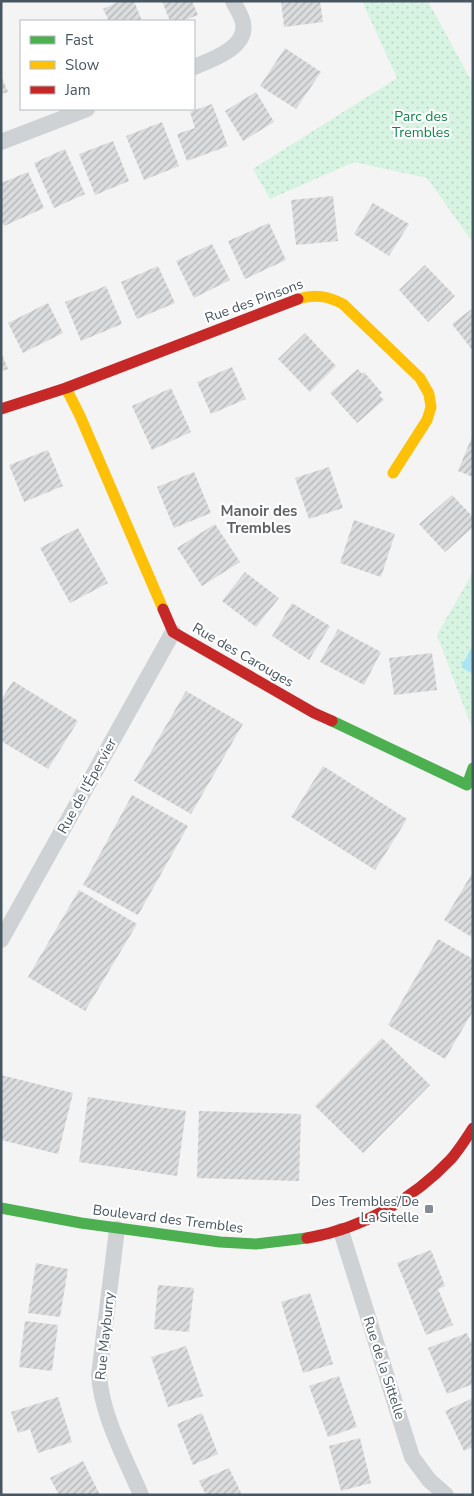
<svg xmlns="http://www.w3.org/2000/svg" width="474" height="1496" viewBox="0 0 474 1496" font-family="'Nunito Sans',sans-serif">
	<defs>
		<pattern id="park-dots" width="8" height="8" patternUnits="userSpaceOnUse" patternTransform="scale(1.25)"><rect width="8" height="8" fill="#d7f4e2"/><path d="M2 2h.1M6 6h.1" fill="none" stroke="#bad3c4" stroke-width="1.8" stroke-linecap="round"/></pattern>
		<pattern id="building-hatch" width="6" height="6" patternUnits="userSpaceOnUse" patternTransform="scale(1.25)"><rect width="6" height="6" fill="#dbdcde"/><path d="M-1 1l2-2M0 6l6-6M5 7l2-2" fill="none" stroke="#b4b5b7"/></pattern>
	</defs>
	<rect width="100%" height="100%" fill="#f4f4f4"/>
	<g fill="url(#park-dots)">
		<polygon points="362,1 428,1 473,84 473,243 427,178 354,162 270,199 253,169 397,78"/>
		<polygon points="473,572 473,731 437,635"/>
	</g>
	<polygon fill="#aae5f4" points="473,645 473,674 461,667"/>
	<g fill="url(#building-hatch)">
		<polygon points="120,1 134,1 142,21 109,21 103,9"/>
		<polygon points="162,1 192,1 198,15 182,21 170,21"/>
		<polygon points="281,1 320,1 323,22 284,27"/>
		<polygon points="285,48 321,72 296,109 260,86"/>
		<polygon points="1,76 8,92 1,94"/>
		<polygon points="256,92 274,122 243,141 225,111"/>
		<polygon points="212,104 228,146 187,161 177,134 195,128 190,112"/>
		<polygon points="162,122 179,166 144,180 126,136"/>
		<polygon points="113,141 129,181 95,195 79,154"/>
		<polygon points="65,149 85,194 54,208 34,163"/>
		<polygon points="28,172 44,208 4,226 1,220 1,183"/>
		<polygon points="333,196 338,241 296,245 291,200"/>
		<polygon points="373,203 409,224 389,256 354,234"/>
		<polygon points="269,223 286,260 245,279 228,241"/>
		<polygon points="212,244 230,280 194,298 176,261"/>
		<polygon points="425,265 455,296 428,322 399,290"/>
		<polygon points="158,266 175,303 137,319 121,282"/>
		<polygon points="106,286 122,324 81,341 65,302"/>
		<polygon points="48,303 63,333 23,353 8,323"/>
		<polygon points="473,308 473,351 452,324"/>
		<polygon points="305,333 336,366 310,392 278,359"/>
		<polygon points="1,352 8,369 1,371"/>
		<polygon points="232,367 246,399 211,414 197,382"/>
		<polygon points="358,369 362,374 364,372 382,393 379,395 384,400 357,423 330,393"/>
		<polygon points="171,388 191,432 152,450 132,406"/>
		<polygon points="473,434 473,477 458,471"/>
		<polygon points="48,450 63,486 24,502 9,465"/>
		<polygon points="329,467 343,508 309,519 295,478"/>
		<polygon points="194,472 211,513 174,528 157,487"/>
		<polygon points="452,495 473,517 473,527 445,552 419,524"/>
		<polygon points="354,520 395,534 381,577 340,563"/>
		<polygon points="215,524 240,562 202,586 177,548"/>
		<polygon points="78,528 108,583 70,603 40,548"/>
		<polygon points="245,572 279,598 256,627 222,601"/>
		<polygon points="292,603 330,626 309,660 272,636"/>
		<polygon points="338,629 381,652 364,685 320,662"/>
		<polygon points="432,653 437,690 394,695 389,658"/>
		<polygon points="13,681 78,721 48,769 1,741 1,700"/>
		<polygon points="186,691 243,724 191,814 134,781"/>
		<polygon points="323,766 407,819 375,870 291,817"/>
		<polygon points="132,795 188,826 138,915 83,885"/>
		<polygon points="473,872 473,938 444,920"/>
		<polygon points="79,890 137,924 85,1011 28,977"/>
		<polygon points="438,939 473,959 473,1011 445,1059 388,1025"/>
		<polygon points="382,1038 430,1085 363,1153 315,1106"/>
		<polygon points="1,1075 73,1093 58,1154 1,1140"/>
		<polygon points="88,1097 186,1111 177,1176 79,1162"/>
		<polygon points="199,1111 301,1114 299,1181 197,1178"/>
		<polygon points="431,1250 445,1286 438,1289 453,1325 426,1335 397,1263"/>
		<polygon points="36,1263 68,1269 60,1317 28,1313"/>
		<polygon points="158,1285 194,1288 189,1332 154,1329"/>
		<polygon points="310,1293 333,1364 303,1373 281,1302"/>
		<polygon points="25,1321 58,1325 52,1371 19,1367"/>
		<polygon points="467,1333 473,1347 473,1384 447,1394 428,1348"/>
		<polygon points="186,1346 203,1396 168,1407 151,1357"/>
		<polygon points="339,1376 357,1427 328,1437 309,1386"/>
		<polygon points="58,1397 72,1442 38,1453 30,1429 18,1433 11,1412"/>
		<polygon points="473,1398 473,1447 464,1451 445,1411"/>
		<polygon points="202,1413 218,1454 193,1465 177,1424"/>
		<polygon points="360,1438 371,1483 341,1491 329,1446"/>
		<polygon points="83,1461 100,1495 59,1495 50,1478"/>
		<polygon points="229,1468 242,1495 206,1495 199,1481"/>
	</g>
	<g fill="none" stroke-linecap="round" stroke-linejoin="round">
		<g stroke="#cfd2d5" stroke-width="16">
			<path d="M194 67C211 60 248 48 243 23 242 16 236 8 233 1"/>
			<polyline points="1,142 87,109"/>
			<polyline points="1,940 173,632"/>
			<path d="M117 1229 99 1375C102 1417 125 1457 141 1495"/>
			<polyline points="341,1231 412,1457 429,1480 446,1495"/>
		</g>
		<g stroke="#4caf50" stroke-width="11">
			<polyline points="332,721 467,785 473,768"/>
			<polyline points="1,1208 81,1223 220,1242 256,1244 307,1238"/>
		</g>
		<g stroke="#ffc107" stroke-width="11">
			<path d="M298 299C315 294 328 296 343 304L420 378 429 394 431 407 427 420 393 473"/>
			<polyline points="66,388 80,416 163,609"/>
		</g>
		<g stroke="#c62828" stroke-width="11">
			<polyline points="1,409 66,388 298,299"/>
			<polyline points="163,609 173,632 314,713 332,721"/>
			<path d="M307 1238C362 1229 413 1199 451 1159 459 1150 466 1139 473 1128"/>
		</g>
	</g>
	<rect fill="#848d95" stroke="#fff" stroke-width="2" x="424" y="1204" width="10" height="10" rx="2.5"/>
	<g text-anchor="middle" dominant-baseline="central" stroke-width="4.5" stroke-linejoin="round" paint-order="stroke">
		<g font-size="14" fill="#10864a" stroke="#fff">
			<text x="421" y="116">Parc des<tspan x="421" dy="16">Trembles</tspan></text>
		</g>
		<g font-size="14" fill="#485662" stroke="#fff">
			<text transform="translate(254 301) rotate(-20)">Rue des Pinsons</text>
			<text transform="translate(243 655) rotate(30)">Rue des Carouges</text>
			<text transform="translate(87 786) rotate(-61)">Rue de l'Épervier</text>
			<text transform="translate(168 1219) rotate(7)">Boulevard des Trembles</text>
			<text transform="translate(105 1336) rotate(-84)">Rue Mayburry</text>
			<text transform="translate(384 1368) rotate(72)">Rue de la Sittelle</text>
		</g>
		<g font-size="14" fill="#485662" stroke="#fff" text-anchor="end">
			<text x="419" y="1201">Des Trembles/De<tspan x="419" dy="16">La Sitelle</tspan></text>
		</g>
		<g font-size="15" font-weight="bold" fill="#5e6368" stroke="#fff">
			<text x="259" y="511">Manoir des<tspan x="259" dy="17">Trembles</tspan></text>
		</g>
	</g>
	<rect width="474" height="1496" fill="none" stroke="#485662" stroke-width="5"/>
	<rect x="20" y="20" width="175" height="90" fill="#ffffff" stroke="#b6bbc0"/>
	<rect x="30" y="36" width="25" height="8" fill="#4caf50" stroke="#b6bbc0"/>
	<text x="65" y="45" font-size="15" fill="#485662">Fast</text>
	<rect x="30" y="61" width="25" height="8" fill="#ffc107" stroke="#b6bbc0"/>
	<text x="65" y="70" font-size="15" fill="#485662">Slow</text>
	<rect x="30" y="86" width="25" height="8" fill="#c62828" stroke="#b6bbc0"/>
	<text x="65" y="95" font-size="15" fill="#485662">Jam</text>
</svg>
